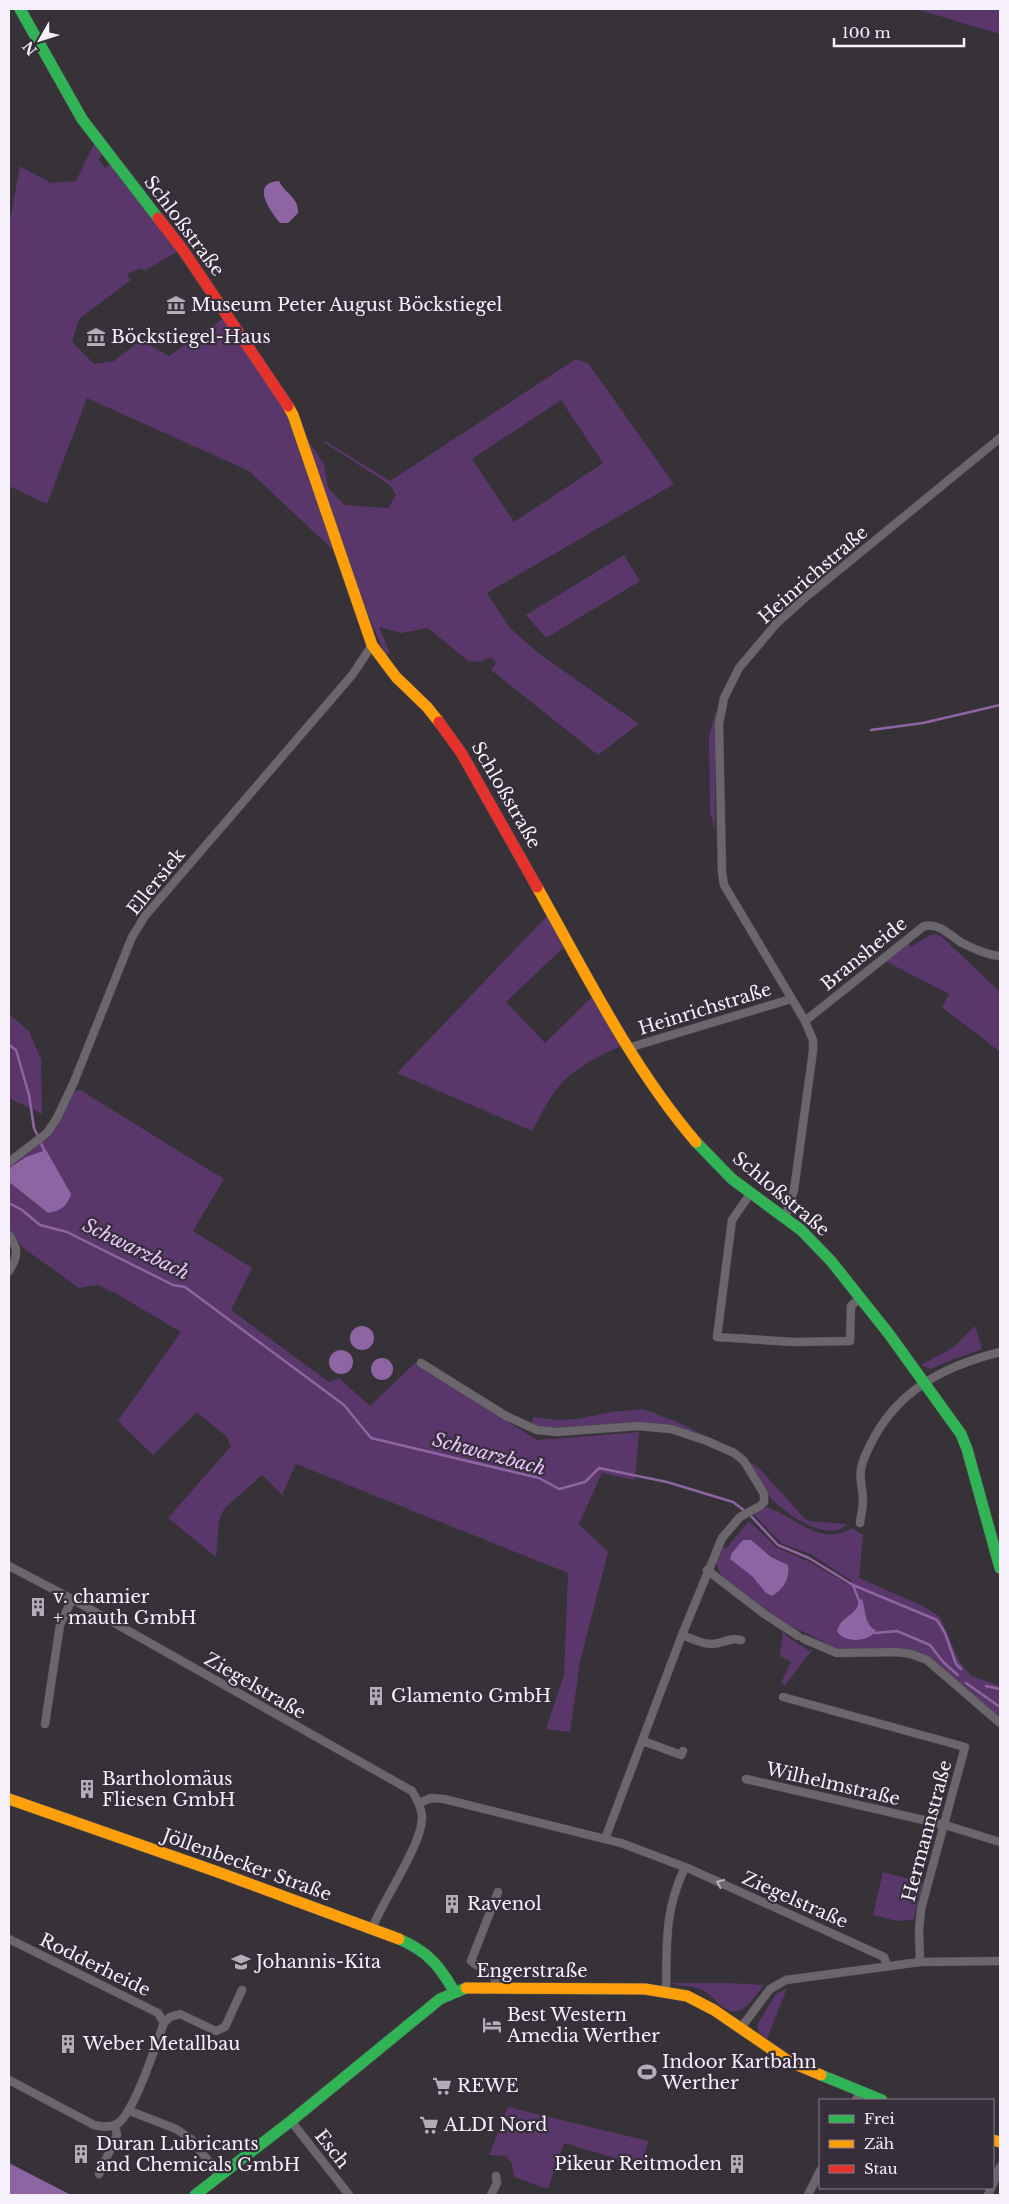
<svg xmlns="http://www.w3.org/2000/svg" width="1009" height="2204" viewBox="0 0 1009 2204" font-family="'Libre Baskerville',serif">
	<rect width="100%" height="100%" fill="#363238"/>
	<g fill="#59376a" fill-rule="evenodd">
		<polygon points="916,9 1000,9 1000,34"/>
		<polygon points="94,144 103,155 98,159 105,168 110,164 178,251 144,271 142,268 127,274 131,280 79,319 72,342 94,364 114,361 141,340 169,356 224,318 276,392 290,416 333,550 249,471 87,398 47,504 9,486 9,226 20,166 51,183 76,181"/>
		<path d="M576 359 588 363 674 484 487 593 509 627 537 652 639 724 598 755 491 670 496 663 491 657 480 662 468 661 428 628 401 633 379 627 390 653 385 655 354 581 308 444 310 443 324 464 328 487 344 505 388 508 396 495 390 485 325 443V441L390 481ZM561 400 603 463 514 522 472 459Z"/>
		<polygon points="624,555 640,581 546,638 526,615"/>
		<polygon points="716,710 715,831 710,812 709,736"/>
		<path d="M548 915 565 946 506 1002 545 1043 592 997 621 1046C597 1057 573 1068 556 1090 547 1102 540 1117 532 1131L397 1073Z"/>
		<polygon points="935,934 941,936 1000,992 1000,1052 942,1007 949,994 883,960 907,942 911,947 928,936"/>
		<polygon points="9,1014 29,1031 41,1059 42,1114 9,1098"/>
		<polygon points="80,1090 224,1179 193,1231 252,1268 231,1310 329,1382 339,1378 370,1406 415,1363 537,1440 639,1432 635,1480 602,1473 579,1524 608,1552 580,1662 570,1732 546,1729 564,1675 568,1573 296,1464 282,1495 262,1475 224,1509 219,1520 216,1557 168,1518 231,1446 226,1436 197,1412 153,1455 118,1421 181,1332 115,1293 97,1285 79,1288 22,1247 9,1229 9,1182 48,1213 26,1157 9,1168 9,1164 50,1137 74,1091"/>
		<polygon points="975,1326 982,1349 954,1359 931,1369 921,1365 954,1347"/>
		<polygon points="643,1409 675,1421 706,1436 672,1425 638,1422 557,1429 532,1424 533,1417 556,1420 576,1419 613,1412"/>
		<path d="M747 1460 760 1469 804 1518 809 1521 847 1524C828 1545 780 1511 767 1493 760 1483 754 1470 747 1460Z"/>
		<path d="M766 1507C795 1516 821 1548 852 1528L863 1535 859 1578 925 1607 940 1617 959 1661 966 1670 972 1676 1000 1686V1718L928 1658 902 1650 839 1649 778 1620 723 1579 714 1559 721 1545 726 1549 749 1521 776 1547 810 1562 848 1584 852 1581 812 1555 781 1543 754 1515Z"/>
		<path d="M783 1631C789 1641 800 1643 809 1651L813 1649 785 1685 781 1683 791 1662 780 1656Z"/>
		<polygon points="883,1872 923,1883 913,1920 897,1921 873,1915"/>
		<path d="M671 1983H728L764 1985C754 1997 741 2021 723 2007 715 2001 710 1993 701 1989 691 1985 681 1987 671 1983Z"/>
		<polygon points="787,1988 767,2039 759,2033 757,2025 776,1994"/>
		<polygon points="508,2107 648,2141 642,2166 564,2143 548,2189 514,2177 512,2164 506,2156 489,2155"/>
	</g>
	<g fill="#8d65a2">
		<path d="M279 181C285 194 299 197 298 213L288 223H280C271 212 249 183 279 181Z"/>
		<path d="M46 1150 71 1194C67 1206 61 1211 48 1213L9 1182V1168L26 1157Z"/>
		<circle cx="362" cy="1338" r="12"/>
		<circle cx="341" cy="1362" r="12"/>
		<circle cx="382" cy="1369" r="11"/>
		<path d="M743 1540H751L771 1557 788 1565C790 1578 784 1589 772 1596L766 1593 752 1576 730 1559 732 1553Z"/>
		<path d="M862 1599C866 1610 864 1625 876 1630 870 1642 844 1644 837 1631 840 1619 850 1617 857 1608L859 1600Z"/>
		<polygon points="9,2163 71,2195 72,2195 9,2195"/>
	</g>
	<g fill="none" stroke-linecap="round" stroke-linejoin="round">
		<g stroke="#8d65a2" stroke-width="2.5">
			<polyline points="871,730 923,723 1000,705"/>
			<polyline points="9,1045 16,1050 29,1095 34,1128 45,1152"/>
			<polyline points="9,1203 22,1210 40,1225 67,1232 173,1285 185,1287 344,1405 371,1438 539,1478 559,1489 585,1482 599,1468 667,1482 733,1502 745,1511"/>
			<polyline points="750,1515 778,1545 809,1558 853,1585 937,1620 945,1633 956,1664 961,1669"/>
			<polyline points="853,1585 860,1603"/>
			<polyline points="874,1633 897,1631 930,1645 944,1663 958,1675"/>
			<polyline points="966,1683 1000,1707"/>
			<polyline points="986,1686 1000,1689"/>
		</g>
		<g stroke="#514e54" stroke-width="9">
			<g id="street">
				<path d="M805 1021 924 926C940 923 949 935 962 943 974 949 987 955 1000 956"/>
				<polyline points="628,1048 791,999"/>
				<polyline points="9,1162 47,1133 57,1118 74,1082 132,937 145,916 353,674 372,645"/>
				<polyline points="750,1194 732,1220 717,1337 794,1342 850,1341 851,1306 861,1297"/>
				<polyline points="785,1218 794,1190 813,1051 813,1040 805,1021 724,885 722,872 719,724 724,698 739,668 776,624 806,597 1000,438"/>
				<path d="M9 1235C19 1249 18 1257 9 1271"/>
				<polyline points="421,1363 506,1416 537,1430 557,1432 638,1426 671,1429 707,1441 734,1453 744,1461 764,1494 764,1502 760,1506 740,1517 722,1538 682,1635 605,1839"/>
				<path d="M860 1523C861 1515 863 1507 863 1500 863 1490 859 1480 861 1469 863 1457 870 1445 876 1434 904 1386 949 1365 1000 1352"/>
				<path d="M9 1566 72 1599 412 1791C417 1799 421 1806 422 1816 424 1842 382 1901 372 1929"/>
				<polyline points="707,1570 763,1613 798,1636"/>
				<path d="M682 1635C691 1638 703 1645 713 1644 724 1643 730 1637 741 1640"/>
				<polyline points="804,1639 837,1653 896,1652 911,1654 927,1660 1000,1723"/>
				<polyline points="783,1697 965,1747 921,1909 919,1931 920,1962"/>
				<polyline points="45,1724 60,1625 72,1599"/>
				<polyline points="643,1741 681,1755 683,1751"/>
				<polyline points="746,1779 945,1825 1000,1842"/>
				<polyline points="419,1803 431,1798 444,1799 621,1843 690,1869 884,1957 887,1965"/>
				<path d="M9 1939 158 2013 164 2023C156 2044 134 2114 117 2124 109 2128 102 2127 94 2125L9 2080"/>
				<path d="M496 1987C495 1966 482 1972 471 1961L498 1892"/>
				<path d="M666 1991C667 1943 664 1912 685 1867"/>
				<polyline points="164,2023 170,2017 180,2014 216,2031 225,2027 242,1990"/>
				<polyline points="740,2029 770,1989 786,1980 920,1962 1000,1961"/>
				<polyline points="856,2100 860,2092"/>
				<polyline points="130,2111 176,2129 191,2139 220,2176"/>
				<polyline points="291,2121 349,2195"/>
				<polyline points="99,2174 117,2135 115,2125"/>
				<polyline points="993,2184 1000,2167"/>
				<polyline points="491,2195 497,2183 496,2176"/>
				<polyline points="808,2195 820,2171"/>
				<polyline points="988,2195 991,2188"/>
			</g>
		</g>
		<g stroke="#514e54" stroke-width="12">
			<g id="fast">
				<polyline points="20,9 82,119 158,218"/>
				<polyline points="696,1142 732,1179 801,1230 831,1261 889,1334 961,1434 967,1449 1000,1568"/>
				<path d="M399 1939C427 1951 439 1965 454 1991"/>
				<polyline points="821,2075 882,2100"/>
				<polyline points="195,2195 291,2121 440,1999 466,1988"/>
			</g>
		</g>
		<g stroke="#514e54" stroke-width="12">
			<g id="slow">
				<polyline points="288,406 293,415 372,645 396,677 427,707 439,722"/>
				<path d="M537 887C586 974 631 1066 696 1142"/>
				<polyline points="9,1799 215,1871 399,1939"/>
				<polyline points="466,1988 645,1989 687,1996 714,2010 790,2062 821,2075"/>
				<polyline points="993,2140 1000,2142"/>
			</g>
		</g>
		<g stroke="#514e54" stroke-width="12">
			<g id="jam">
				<polyline points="158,218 183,250 288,406"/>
				<polyline points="439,722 462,754 537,887"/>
			</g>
		</g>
		<use href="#street" stroke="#6a666c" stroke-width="8"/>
		<use href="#fast" stroke="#30b455" stroke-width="11"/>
		<use href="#slow" stroke="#ff9f0a" stroke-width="11"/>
		<use href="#jam" stroke="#e5322d" stroke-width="11"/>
	</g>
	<defs><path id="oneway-chevron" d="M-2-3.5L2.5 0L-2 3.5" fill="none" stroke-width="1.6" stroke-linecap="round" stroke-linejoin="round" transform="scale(1.25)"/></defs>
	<use stroke="#b7b2ba" href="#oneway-chevron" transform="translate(720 1883) rotate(-156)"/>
	<defs>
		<g id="museum-bare" transform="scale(1.5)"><path d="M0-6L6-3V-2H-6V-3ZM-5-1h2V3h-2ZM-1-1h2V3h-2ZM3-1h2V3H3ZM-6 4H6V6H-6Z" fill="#b3aeb6" stroke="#372e3c" stroke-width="2.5" paint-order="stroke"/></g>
		<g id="building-bare" transform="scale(1.5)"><path d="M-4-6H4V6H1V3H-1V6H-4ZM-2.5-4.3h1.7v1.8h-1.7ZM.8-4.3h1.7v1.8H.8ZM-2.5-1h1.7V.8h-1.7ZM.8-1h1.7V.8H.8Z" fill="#b3aeb6" stroke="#372e3c" stroke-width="2.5" paint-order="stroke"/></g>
		<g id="school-bare" transform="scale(1.5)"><path d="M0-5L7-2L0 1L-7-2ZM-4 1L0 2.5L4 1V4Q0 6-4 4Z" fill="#b3aeb6" stroke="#372e3c" stroke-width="2.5" paint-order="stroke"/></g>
		<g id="hotel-bare" transform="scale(1.5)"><path d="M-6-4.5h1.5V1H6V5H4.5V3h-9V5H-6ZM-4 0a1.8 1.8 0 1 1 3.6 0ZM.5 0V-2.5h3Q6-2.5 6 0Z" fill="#b3aeb6" stroke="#372e3c" stroke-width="2.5" paint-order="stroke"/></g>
		<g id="stadium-bare" transform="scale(1.5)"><path d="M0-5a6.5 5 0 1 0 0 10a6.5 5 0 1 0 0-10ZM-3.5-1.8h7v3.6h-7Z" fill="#b3aeb6" stroke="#372e3c" stroke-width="2.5" paint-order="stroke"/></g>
		<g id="supermarket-bare" transform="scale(1.5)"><path d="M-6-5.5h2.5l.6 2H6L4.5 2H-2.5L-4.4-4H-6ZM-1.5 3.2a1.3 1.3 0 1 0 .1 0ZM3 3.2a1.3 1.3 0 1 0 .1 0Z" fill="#b3aeb6" stroke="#372e3c" stroke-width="2.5" paint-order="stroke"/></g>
	</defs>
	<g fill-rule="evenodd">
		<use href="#museum-bare" x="176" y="305"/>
		<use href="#museum-bare" x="96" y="337"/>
		<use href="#building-bare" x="38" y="1607"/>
		<use href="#building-bare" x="376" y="1696"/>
		<use href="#building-bare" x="87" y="1789"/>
		<use href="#building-bare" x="452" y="1904"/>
		<use href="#school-bare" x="241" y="1962"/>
		<use href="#hotel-bare" x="492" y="2025"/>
		<use href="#building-bare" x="68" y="2044"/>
		<use href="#stadium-bare" x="647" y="2072"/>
		<use href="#supermarket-bare" x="442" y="2086"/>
		<use href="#supermarket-bare" x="429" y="2125"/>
		<use href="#building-bare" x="81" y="2154"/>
		<use href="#building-bare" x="737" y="2164"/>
	</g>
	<g text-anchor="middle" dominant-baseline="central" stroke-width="4.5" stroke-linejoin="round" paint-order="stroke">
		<g font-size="18" fill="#f6f1fa" stroke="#372e3c">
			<text transform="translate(184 226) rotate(53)">Schloßstraße</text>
			<text transform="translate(813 575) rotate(-41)">Heinrichstraße</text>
			<text transform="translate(506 795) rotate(60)">Schloßstraße</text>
			<text transform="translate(156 882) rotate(-51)">Ellersiek</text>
			<text transform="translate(864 954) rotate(-39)">Bransheide</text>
			<text transform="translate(705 1009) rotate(-17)">Heinrichstraße</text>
			<text transform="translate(781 1194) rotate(40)">Schloßstraße</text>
			<text transform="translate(255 1686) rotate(30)">Ziegelstraße</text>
			<text transform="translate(833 1784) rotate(13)">Wilhelmstraße</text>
			<text transform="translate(927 1831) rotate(-75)">Hermannstraße</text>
			<text transform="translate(247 1865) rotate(20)">Jöllenbecker Straße</text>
			<text transform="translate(795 1900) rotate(24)">Ziegelstraße</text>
			<text transform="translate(95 1965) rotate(26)">Rodderheide</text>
			<text x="532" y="1971">Engerstraße</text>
			<text transform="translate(332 2149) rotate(52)">Esch</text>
		</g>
		<g font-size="18" fill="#f6f1fa" stroke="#372e3c" text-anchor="start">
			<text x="191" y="305">Museum Peter August Böckstiegel</text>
			<text x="111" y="337">Böckstiegel-Haus</text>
			<text x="53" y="1597">v. chamier<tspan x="53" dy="21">+ mauth GmbH</tspan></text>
			<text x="391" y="1696">Glamento GmbH</text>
			<text x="102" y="1779">Bartholomäus<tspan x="102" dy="21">Fliesen GmbH</tspan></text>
			<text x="467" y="1904">Ravenol</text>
			<text x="256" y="1962">Johannis-Kita</text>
			<text x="507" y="2015">Best Western<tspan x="507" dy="21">Amedia Werther</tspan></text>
			<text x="83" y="2044">Weber Metallbau</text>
			<text x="662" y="2062">Indoor Kartbahn<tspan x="662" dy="21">Werther</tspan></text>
			<text x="457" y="2086">REWE</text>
			<text x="444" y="2125">ALDI Nord</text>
			<text x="96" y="2144">Duran Lubricants<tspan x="96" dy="21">and Chemicals GmbH</tspan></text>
			<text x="722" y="2164" text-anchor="end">Pikeur Reitmoden</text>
		</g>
		<g font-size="19" font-style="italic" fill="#eac6fd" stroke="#372e3c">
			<text transform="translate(136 1249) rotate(26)">Schwarzbach</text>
			<text transform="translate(489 1454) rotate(15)">Schwarzbach</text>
		</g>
	</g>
	<rect width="1009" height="2204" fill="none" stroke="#f6f1fa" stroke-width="20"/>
	<rect x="819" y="2099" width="175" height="90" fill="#372e3c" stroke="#837c88"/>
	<rect x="829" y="2115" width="25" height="8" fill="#30b455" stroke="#837c88"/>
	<text x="864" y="2124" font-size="15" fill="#f6f1fa">Frei</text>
	<rect x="829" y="2140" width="25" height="8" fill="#ff9f0a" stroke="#837c88"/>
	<text x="864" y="2149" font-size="15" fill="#f6f1fa">Zäh</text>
	<rect x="829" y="2165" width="25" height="8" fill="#e5322d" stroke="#837c88"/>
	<text x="864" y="2174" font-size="15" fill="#f6f1fa">Stau</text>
	<g transform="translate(40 40) rotate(231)" stroke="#372e3c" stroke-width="4" paint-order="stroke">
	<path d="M0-4L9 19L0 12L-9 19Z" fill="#f6f1fa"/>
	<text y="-8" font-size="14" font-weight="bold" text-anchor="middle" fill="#f6f1fa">N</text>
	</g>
	<path d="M834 38v8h130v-8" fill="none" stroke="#f6f1fa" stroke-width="2.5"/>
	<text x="842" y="38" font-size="15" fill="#f6f1fa" stroke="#372e3c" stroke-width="4" paint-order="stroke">100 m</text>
</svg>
